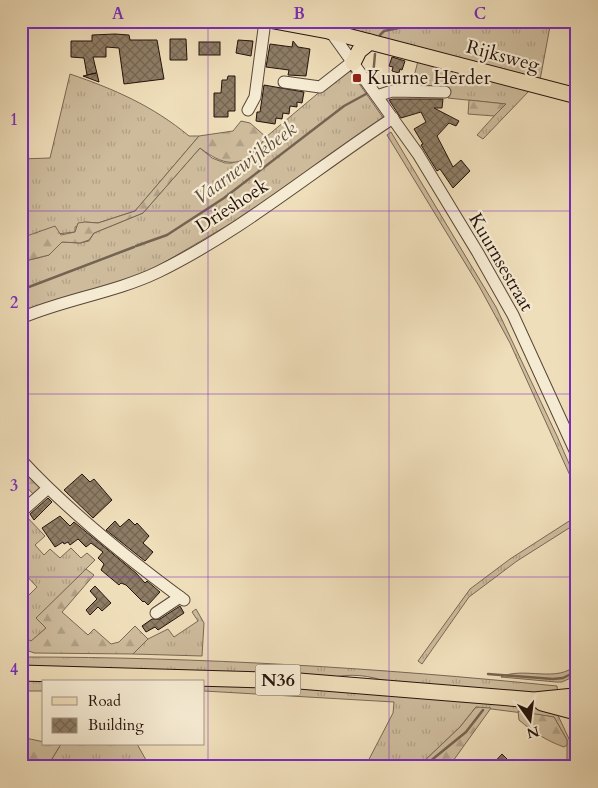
<svg xmlns="http://www.w3.org/2000/svg" width="598" height="788" viewBox="0 0 598 788" font-family="Cardo,serif">
	<defs>
		<pattern id="grass-tufts" width="24" height="20" patternUnits="userSpaceOnUse" patternTransform="scale(1.25)"><rect width="24" height="20" fill="#cdbb9c"/><path d="M3 7l-1-3M5 7V3M7 7l1-3M15 17l-1-3M17 17v-4M19 17l1-3" fill="none" stroke="#b0a085"/></pattern>
		<pattern id="forest-firs" width="22" height="20" patternUnits="userSpaceOnUse" patternTransform="scale(1.25)"><rect width="22" height="20" fill="#cdbb9c"/><path d="M5 1l3.5 6h-7zM16 11l3.5 6h-7z" fill="#b0a085"/></pattern>
		<pattern id="building-cross-hatch" width="8" height="8" patternUnits="userSpaceOnUse" patternTransform="scale(1.25)"><rect width="8" height="8" fill="#8e7d66"/><path d="M0 0l8 8M0 8l8-8" fill="none" stroke="#746552"/></pattern>
	</defs>
	<rect width="100%" height="100%" fill="#efdeba"/>
	<filter id="stains"><feTurbulence type="fractalNoise" baseFrequency=".004" numOctaves="4"/><feColorMatrix values="0 0 0 0 .2 0 0 0 0 .09 0 0 0 0 .02 0 0 0 .5 -.17"/></filter>
	<radialGradient id="worn" r=".72"><stop offset=".6" stop-color="#630" stop-opacity="0"/><stop offset="1" stop-color="#630" stop-opacity=".3"/></radialGradient>
	<g fill="url(#grass-tufts)" stroke="#796754">
		<polygon points="334,21 551,21 540,80 335,26"/>
		<polygon points="418,61 530,90 483,139 477,135 505,104 448,98 449,95 411,88"/>
		<polygon points="348,68 384,119 257,208 148,272 21,315 21,262 49,255 62,242 80,243 89,241 94,233 143,213 200,148 212,158 225,163 232,163 255,152 266,137"/>
		<path d="M70 74C114 89 153 106 189 136H199L135 211 98 223 85 222 75 227V232L21 238V159L50 158Z"/>
		<polygon points="391,132 496,307 557,436 577,482 577,491 510,343 479,286 387,135"/>
		<polygon points="24,514 45,536 35,545 44,555 50,549 60,558 71,548 81,558 87,553 95,560 37,618 46,628 31,642 21,636 21,603 37,587 21,570 21,562 27,557 21,551 21,516"/>
		<polygon points="577,516 577,523 517,561 469,597 422,664 418,661 470,589 510,559"/>
		<polygon points="196,609 204,623 202,656 133,654 148,639 168,629 174,637 198,621 192,612"/>
		<path d="M21 657C201 657 379 668 557 686L558 695 388 683C373 675 347 673 331 678L21 669Z"/>
		<path d="M577 664V675L562 682H556L501 677C524 666 558 684 577 664Z"/>
		<polygon points="21,679 187,682 44,682 44,691 21,691"/>
		<polygon points="204,683 314,688 538,705 556,711 570,741 571,767 567,767 567,740 554,717 476,707 460,727 418,767 365,767 393,713 394,702 204,691"/>
		<polygon points="61,744 137,744 150,767 47,767"/>
	</g>
	<g fill="url(#forest-firs)" stroke="#796754">
		<polygon points="469,100 506,104 494,116 468,114"/>
		<path d="M241 121 250 123 266 137C245 167 229 170 200 148L143 213 94 233 89 240 80 243 62 242 49 255 21 262V238L55 226 61 235 75 232 78 223 85 222 98 223 135 211 199 136 233 131Z"/>
		<polygon points="21,453 51,483 35,496 21,481"/>
		<polygon points="86,569 94,575 62,612 88,635 94,629 111,644 119,642 135,626 148,639 133,654 34,653 21,648 21,636 31,641 46,628 36,618"/>
		<polygon points="476,707 491,708 453,761 439,762 434,767 418,767 460,727"/>
		<path d="M518 711 554 717 567 740V745L564 747C547 741 533 732 519 720Z"/>
		<polygon points="21,737 44,742 44,744 61,744 47,767 21,767"/>
	</g>
	<g fill="none" stroke-linecap="round" stroke-linejoin="round">
		<g stroke="#756351" stroke-width="2.5">
			<polyline points="380,35 384,31 433,21"/>
			<polyline points="373,76 375,54"/>
			<polyline points="136,246 167,235 224,198 344,106 366,94"/>
			<polyline points="21,290 134,247"/>
			<polyline points="488,674 553,679 563,678 577,671"/>
			<polyline points="423,767 466,732 483,710"/>
		</g>
	</g>
	<g fill="url(#building-cross-hatch)" stroke="#25130c">
		<polygon points="115,34 129,35 130,40 157,40 164,79 124,84 119,48 106,47 106,57 93,57 99,82 83,76 96,73 87,75 84,58 71,57 71,41 92,41 92,35"/>
		<polygon points="170,39 186,39 187,60 170,60"/>
		<polygon points="238,40 253,41 251,56 236,53"/>
		<polygon points="293,41 298,47 310,49 306,76 288,75 289,70 266,67 270,44 292,47"/>
		<rect x="199" y="42" width="21" height="13"/>
		<polygon points="392,57 405,61 402,70 400,69 399,73 392,71 393,67 389,66"/>
		<polygon points="228,76 235,76 235,111 228,111 228,117 214,117 214,93 221,93 222,80 227,80"/>
		<polygon points="264,85 304,92 302,103 297,102 297,107 290,106 289,114 283,113 282,119 276,118 275,124 256,121 257,112 260,112"/>
		<polygon points="393,99 443,99 442,108 434,108 459,121 456,126 449,123 437,136 453,167 461,160 470,171 453,188 440,169 437,171 421,145 423,144 414,129 426,122 421,112 401,118 389,100"/>
		<polygon points="82,474 90,482 94,479 112,500 93,518 64,490"/>
		<polygon points="48,498 52,502 34,520 30,514"/>
		<polygon points="60,516 70,526 74,522 136,573 145,583 147,581 160,592 148,605 144,601 143,602 126,585 121,583 119,585 101,570 104,564 98,558 103,552 91,543 86,547 78,539 70,545 68,542 64,544 63,542 55,547 42,528"/>
		<polygon points="129,519 135,525 137,523 149,536 143,543 153,552 145,561 106,530 115,521 120,527"/>
		<polygon points="95,586 111,603 102,611 98,607 90,615 86,610 97,599 90,591"/>
		<polygon points="180,606 184,613 158,630 155,627 146,632 142,626 152,619 160,619"/>
		<polygon points="502,754 515,767 490,767"/>
	</g>
	<g fill="none" stroke-linecap="round" stroke-linejoin="round">
		<g stroke="#584638" stroke-width="13">
			<g id="minor">
				<polyline points="323,21 418,154 478,253 513,315 577,455"/>
				<polyline points="284,82 320,87 352,62"/>
				<polyline points="377,96 392,91 445,92"/>
				<polyline points="248,110 255,97 265,21"/>
				<path d="M21 318C65 299 114 293 158 272 242 231 315 169 393 118"/>
				<path d="M21 460C69 512 127 558 184 600"/>
				<polyline points="21,512 47,489"/>
				<polyline points="156,613 180,597"/>
			</g>
		</g>
		<g stroke="#25130c" stroke-width="17">
			<g id="major">
				<polyline points="274,21 328,31 577,96"/>
				<polyline points="353,63 359,51 370,42"/>
				<polyline points="21,673 299,681 534,700 574,696"/>
				<polyline points="542,703 572,711"/>
			</g>
		</g>
		<use href="#minor" stroke="#f5ead2" stroke-width="11"/>
		<use href="#major" stroke="#efdeba" stroke-width="15"/>
	</g>
	<path fill="none" stroke="#7b2cbf" stroke-width="1" stroke-opacity="0.55" d="M208 21V767M389 21V767M21 211H577M21 394H577M21 577H577"/>
	<rect fill="#8f2418" stroke="#f5ead2" stroke-width="2" x="352" y="73" width="10" height="10" rx="2.5"/>
	<g text-anchor="middle" dominant-baseline="central" stroke-width="4.5" stroke-linejoin="round" paint-order="stroke">
		<rect fill="#f5ead2" stroke="#635447" stroke-width="1" x="255.5" y="664.5" width="45" height="31" rx="4"/>
		<g font-size="18" font-weight="bold" fill="#25130c">
			<text x="278" y="680">N36</text>
		</g>
		<g font-size="19" fill="#25130c" stroke="#f5ead2">
			<text transform="translate(503 56) rotate(15)">Rijksweg</text>
			<text transform="translate(232 206) rotate(-33)">Drieshoek</text>
			<text transform="translate(501 262) rotate(60)">Kuurnsestraat</text>
		</g>
		<g font-size="19" fill="#25130c" stroke="#f5ead2" text-anchor="start">
			<text x="367" y="78">Kuurne Herder</text>
		</g>
		<g font-size="20" font-style="italic" fill="#614f40" stroke="#f5ead2">
			<text transform="translate(245 163) rotate(-37)">Vaarnewijkbeek</text>
		</g>
	</g>
	<rect width="598" height="788" fill="none" stroke="#efdeba" stroke-width="55"/>
	<rect x="42" y="680" width="162" height="65" fill="#f5ead2" stroke="#a29483"/>
	<rect x="52" y="697" width="25" height="8" fill="#efdeba" stroke="#a29483"/>
	<text x="88" y="706" font-size="15" fill="#25130c">Road</text>
	<rect x="52" y="718" width="25" height="15" fill="url(#building-cross-hatch)" stroke="#a29483"/>
	<text x="88" y="730" font-size="15" fill="#25130c">Building</text>
	<g transform="translate(530 720) rotate(166)" stroke="#f5ead2" stroke-width="4" paint-order="stroke">
	<path d="M0-4L9 19L0 12L-9 19Z" fill="#25130c"/>
	<text y="-8" font-size="14" font-weight="bold" text-anchor="middle" fill="#25130c">N</text>
	</g>
	<rect x="28" y="28" width="542" height="732" fill="none" stroke="#7b2cbf" stroke-width="2"/>
	<g font-size="16" text-anchor="middle" font-weight="bold" fill="#7b2cbf">
		<text x="118" y="19">A</text>
		<text x="299" y="19">B</text>
		<text x="480" y="19">C</text>
		<text x="14" y="125">1</text>
		<text x="14" y="308">2</text>
		<text x="14" y="491">3</text>
		<text x="14" y="675">4</text>
	</g>
	<rect width="100%" height="100%" filter="url(#stains)"/>
	<rect width="100%" height="100%" fill="url(#worn)"/>
</svg>
